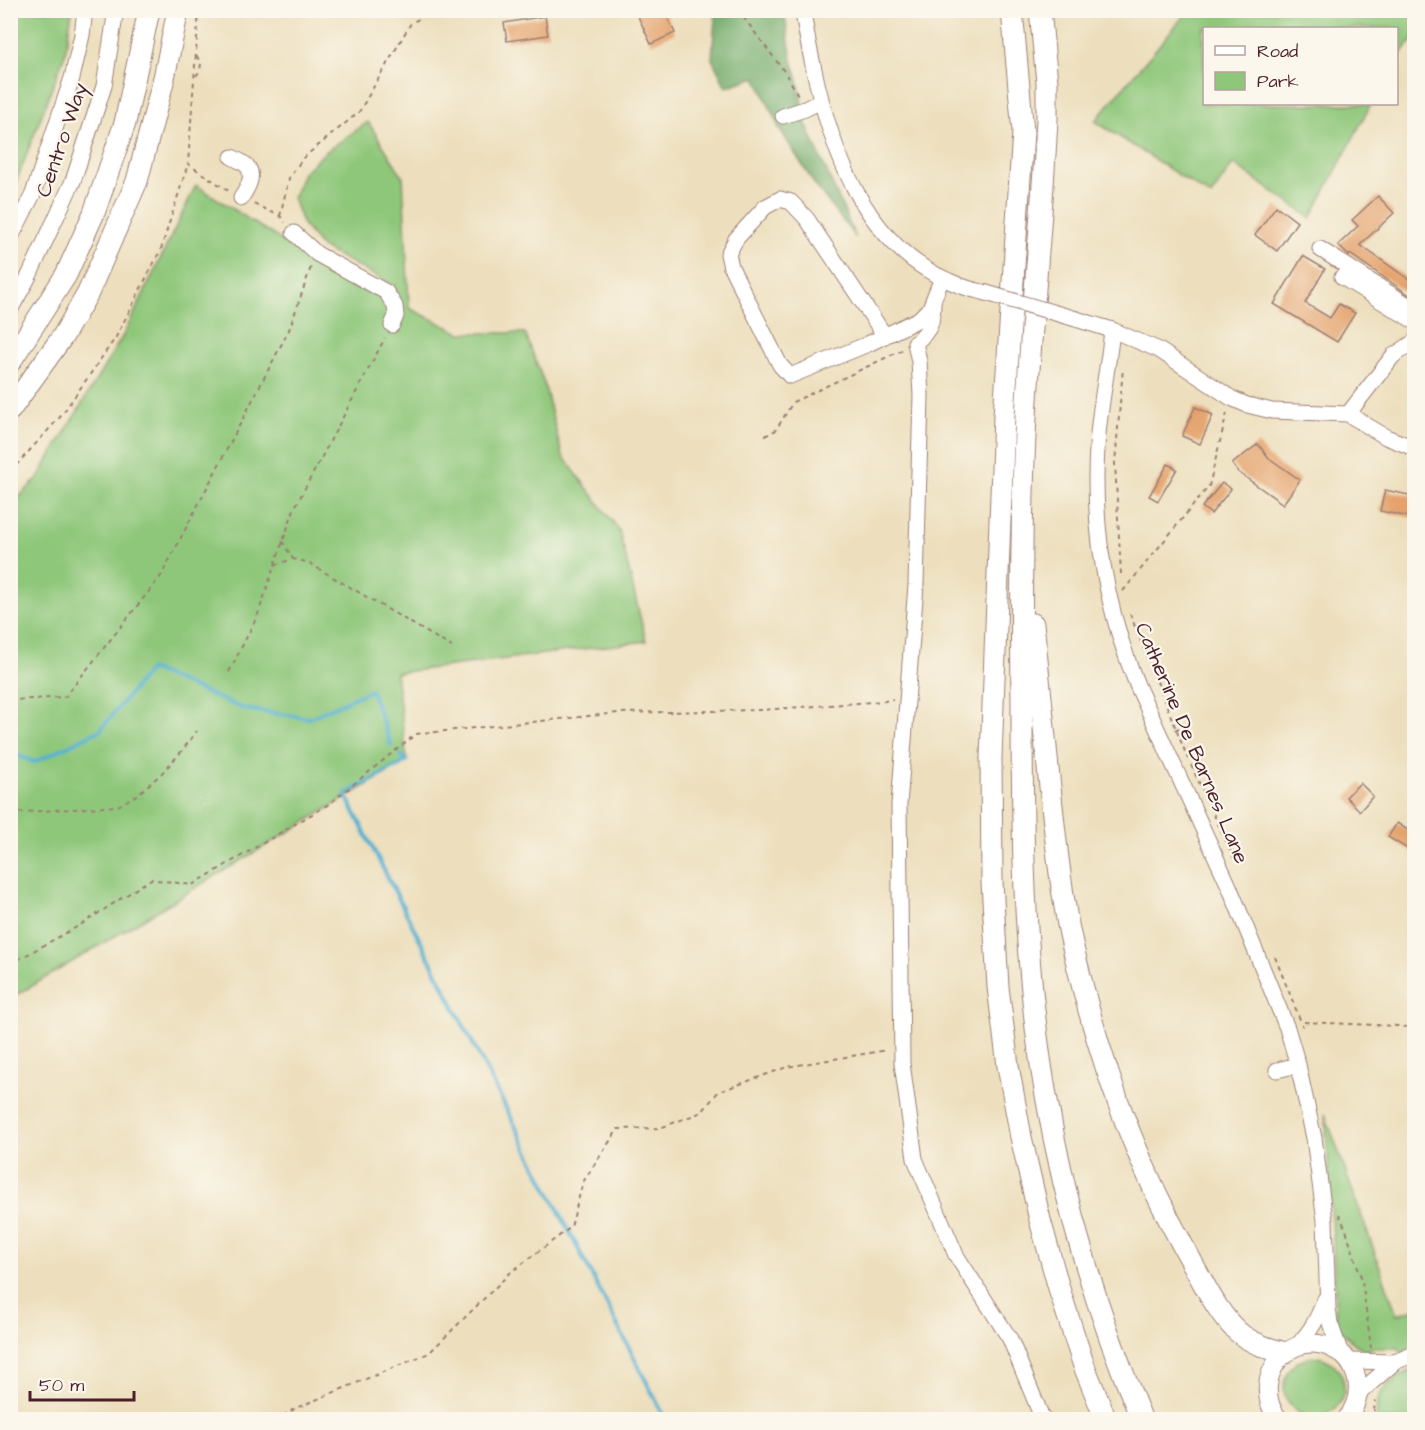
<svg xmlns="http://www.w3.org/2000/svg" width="1425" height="1430" viewBox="0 0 1425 1430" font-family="'Architects Daughter',sans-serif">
	<rect width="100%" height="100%" fill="#fbf7ec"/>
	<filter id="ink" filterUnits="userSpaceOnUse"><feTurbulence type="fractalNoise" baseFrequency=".0167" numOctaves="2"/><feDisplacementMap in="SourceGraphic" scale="12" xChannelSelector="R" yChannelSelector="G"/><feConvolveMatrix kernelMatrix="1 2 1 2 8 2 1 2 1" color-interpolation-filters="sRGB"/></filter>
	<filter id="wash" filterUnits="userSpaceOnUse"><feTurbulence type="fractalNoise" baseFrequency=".008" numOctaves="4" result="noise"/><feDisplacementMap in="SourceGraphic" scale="24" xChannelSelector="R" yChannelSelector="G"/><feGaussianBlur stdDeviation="1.35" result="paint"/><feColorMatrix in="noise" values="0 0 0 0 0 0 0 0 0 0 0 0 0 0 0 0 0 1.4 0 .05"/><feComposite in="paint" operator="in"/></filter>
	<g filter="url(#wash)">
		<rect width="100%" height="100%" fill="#eddfbd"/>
		<g fill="#8fc77a" stroke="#6c7352" stroke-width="1.5">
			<polygon points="11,10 72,11 65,54 11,195"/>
			<polygon points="1188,11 1414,11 1414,39 1397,58 1396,28 1204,28 1204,104 1371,104 1311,218 1233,164 1211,196 1095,121"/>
			<polygon points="368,122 403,177 409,308 460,333 525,333 544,383 562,455 619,530 646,641 396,673 407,761 25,990 11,997 11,505 37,479 125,332 196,185 307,257 401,304 395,286 321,247 302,223 293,198 303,173 325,152"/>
			<path d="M1325 1114 1397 1315 1414 1309V1347L1403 1353 1398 1348H1369L1368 1352C1354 1344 1344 1337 1336 1322L1333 1238Z"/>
			<circle cx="1314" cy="1387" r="30"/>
			<path d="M1414 1361V1419H1377C1373 1391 1390 1381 1412 1369L1410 1363Z"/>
		</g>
		<polygon fill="#73ac6a" stroke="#5e664a" stroke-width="1.5" points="724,10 784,11 792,60 798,80 805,122 856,238 813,182 779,128 756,77 726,87 712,59 715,18 720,12"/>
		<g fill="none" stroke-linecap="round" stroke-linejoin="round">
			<g stroke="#52b0d1" stroke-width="4">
				<polyline points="10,753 35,762 100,730 150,669 244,709 309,718 371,690 391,745"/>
				<polyline points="401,755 407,761 345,794 666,1420"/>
			</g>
		</g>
		<g id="blocks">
			<g fill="#e4a16a">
				<polygon points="635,10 664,10 675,33 651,44"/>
				<polygon points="545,16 548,35 507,41 504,23"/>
				<polygon points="1378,196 1394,213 1360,245 1414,283 1414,298 1350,254 1349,256 1338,245 1358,226 1352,220"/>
				<polygon points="1276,206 1297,222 1277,251 1255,235"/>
				<polygon points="1303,256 1325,269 1305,303 1330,318 1339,304 1355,313 1337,342 1274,304"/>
				<polygon points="1195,407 1213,415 1200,444 1182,436"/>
				<polygon points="1258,444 1269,458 1300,480 1283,504 1238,472 1232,464"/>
				<polygon points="1168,464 1177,469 1158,501 1149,496"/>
				<polygon points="1222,483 1231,489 1211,514 1202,507"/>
				<polygon points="1385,490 1414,496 1414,518 1380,511"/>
				<polygon points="1360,783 1373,796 1360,811 1346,797"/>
				<polygon points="1397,823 1414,834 1414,853 1388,837"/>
			</g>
		</g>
	</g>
	<g filter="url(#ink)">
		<use href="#blocks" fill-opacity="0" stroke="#9c7f74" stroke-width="1.5"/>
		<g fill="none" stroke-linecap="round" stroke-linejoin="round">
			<g stroke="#9c7f74" stroke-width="17">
				<g id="minor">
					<path d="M803 10C805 29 809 47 813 65 830 147 864 245 949 281 960 286 972 290 983 292"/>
					<polyline points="783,116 805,109 821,101"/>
					<path d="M232 157C236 159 242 162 246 165 256 175 247 189 241 198"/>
					<polyline points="294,233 317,254 386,292 395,306 396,316 392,325"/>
					<polyline points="10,239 33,194 72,78 82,35 85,10"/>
					<polyline points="1320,249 1414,309"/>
					<polyline points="1342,277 1414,321"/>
					<path d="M933 302C933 322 931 330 915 343L919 361 921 395 916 585 899 805 902 1063 915 1159 956 1255 1010 1339 1043 1420"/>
					<polyline points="10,310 29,276 73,181 104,86 116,10"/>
					<path d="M1076 319 1112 330C1108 370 1099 408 1097 448 1092 530 1106 608 1137 685L1229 886 1287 1028 1298 1065 1314 1138 1325 1221 1328 1308 1330 1323 1341 1354"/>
					<polyline points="1112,330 1159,350 1231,398 1247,405 1272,411 1348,414 1386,437 1414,448"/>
					<polyline points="885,336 807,219 791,202 780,199 765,207 736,239 728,254 731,267 780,365 790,376 868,344 919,319 930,308 942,278"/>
					<polyline points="1348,414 1393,356 1414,342"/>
					<polyline points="1277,1070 1298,1065"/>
					<path d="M1297 1346C1312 1329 1317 1320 1325 1299"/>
					<polyline points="1349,1361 1395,1362"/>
					<polyline points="1358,1394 1395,1362 1414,1354"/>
				</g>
			</g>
			<g stroke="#9c7f74" stroke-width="20">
				<path id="major" d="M1279 1420C1246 1379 1292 1323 1337 1351 1346 1356 1353 1366 1356 1376 1361 1392 1356 1407 1346 1420"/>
			</g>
			<g stroke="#9c7f74" stroke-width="23">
				<g id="highway">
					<polyline points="1012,10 1023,132 1004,416 991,758 992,882 998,987 1008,1066 1021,1137 1040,1220 1060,1292 1084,1366 1106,1420"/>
					<path d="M1040 10 1047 82V119C1042 224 1030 330 1025 436 1021 524 1021 612 1022 700 1022 830 1023 961 1045 1090 1064 1203 1097 1314 1142 1420"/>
					<polyline points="10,362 66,275 94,213 125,123 149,10"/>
					<polyline points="10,410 63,336 88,293 137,181 164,78 178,10"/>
					<path d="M1033 624C1039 675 1044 727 1049 778 1054 823 1058 868 1066 913 1070 939 1077 963 1083 988 1106 1078 1138 1164 1183 1246 1199 1273 1218 1318 1243 1336 1256 1345 1271 1349 1285 1353"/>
				</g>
			</g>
			<g stroke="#9c7f74" stroke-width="2" stroke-dasharray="4.5 4.5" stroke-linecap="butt">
				<polyline points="199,10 188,164 230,192"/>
				<polyline points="738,10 787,75 799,97"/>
				<polyline points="196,76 200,71 201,63 196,55"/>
				<polyline points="254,204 280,216 285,222"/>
				<polyline points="280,216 289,178 303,158 359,112 411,23 436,10"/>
				<polyline points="765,436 776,430 793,402 902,350"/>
				<polyline points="10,472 61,416 116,337 161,249 188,164"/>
				<polyline points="282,541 293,559"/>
				<polyline points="275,565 293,559 307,562 452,647"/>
				<polyline points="1121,574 1115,463 1123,368"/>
				<polyline points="1123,591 1209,486 1227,413"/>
				<polyline points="1130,614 1188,759"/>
				<polyline points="229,672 257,617 294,509 385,338"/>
				<polyline points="10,698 13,700 65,697 161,576 289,330 311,267"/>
				<polyline points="1175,730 1181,727"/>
				<polyline points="1191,765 1236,863"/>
				<polyline points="10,813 118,806 138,794 161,774 181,752 197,731"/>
				<polyline points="1275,957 1303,1027"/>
				<polyline points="10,964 82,924 151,879 192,885 329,804 416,734 618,713 761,710 885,701 893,699"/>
				<polyline points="1304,1022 1399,1026 1414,1028"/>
				<polyline points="1339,1214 1346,1230 1362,1280 1371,1348"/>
				<polyline points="275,1420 296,1408 429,1353 510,1273 571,1227 583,1182 618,1129 660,1128 702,1112 718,1092 787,1067 887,1050"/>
				<polyline points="1373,1420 1375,1400"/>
			</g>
			<use href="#minor" stroke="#fff" stroke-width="15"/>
			<use href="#major" stroke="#fff" stroke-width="18"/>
			<use href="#highway" stroke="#fff" stroke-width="21"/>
			<g stroke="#9c7f74" stroke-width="17" stroke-linecap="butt">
				<polyline id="minor-bridge" points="983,292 1076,319"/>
			</g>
			<use href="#minor-bridge" stroke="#fff" stroke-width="15"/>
		</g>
	</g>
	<g text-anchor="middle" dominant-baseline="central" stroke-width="4.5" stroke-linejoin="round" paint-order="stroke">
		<g font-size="21" fill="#4a1f2b" stroke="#fbf7ec">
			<text transform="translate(62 140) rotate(-71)">Centro Way</text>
			<text transform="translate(1192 743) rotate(67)">Catherine De Barnes Lane</text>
		</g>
	</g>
	<rect width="1425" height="1430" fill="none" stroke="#fbf7ec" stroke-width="36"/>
	<rect x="1203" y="27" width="195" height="78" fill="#fbf7ec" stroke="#b4a19f" stroke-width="1.5"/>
	<rect x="1215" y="46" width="30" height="9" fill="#ffffff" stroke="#b4a19f" stroke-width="1.5"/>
	<text x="1257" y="57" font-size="18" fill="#4a1f2b">Road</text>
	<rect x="1215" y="72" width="30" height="18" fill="#8fc77a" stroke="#b4a19f" stroke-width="1.5"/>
	<text x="1257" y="87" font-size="18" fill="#4a1f2b">Park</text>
	<path d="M30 1391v9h104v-9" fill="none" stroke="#4a1f2b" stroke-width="3"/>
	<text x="39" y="1391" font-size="18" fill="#4a1f2b" stroke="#fbf7ec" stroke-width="4.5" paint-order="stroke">50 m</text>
</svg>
